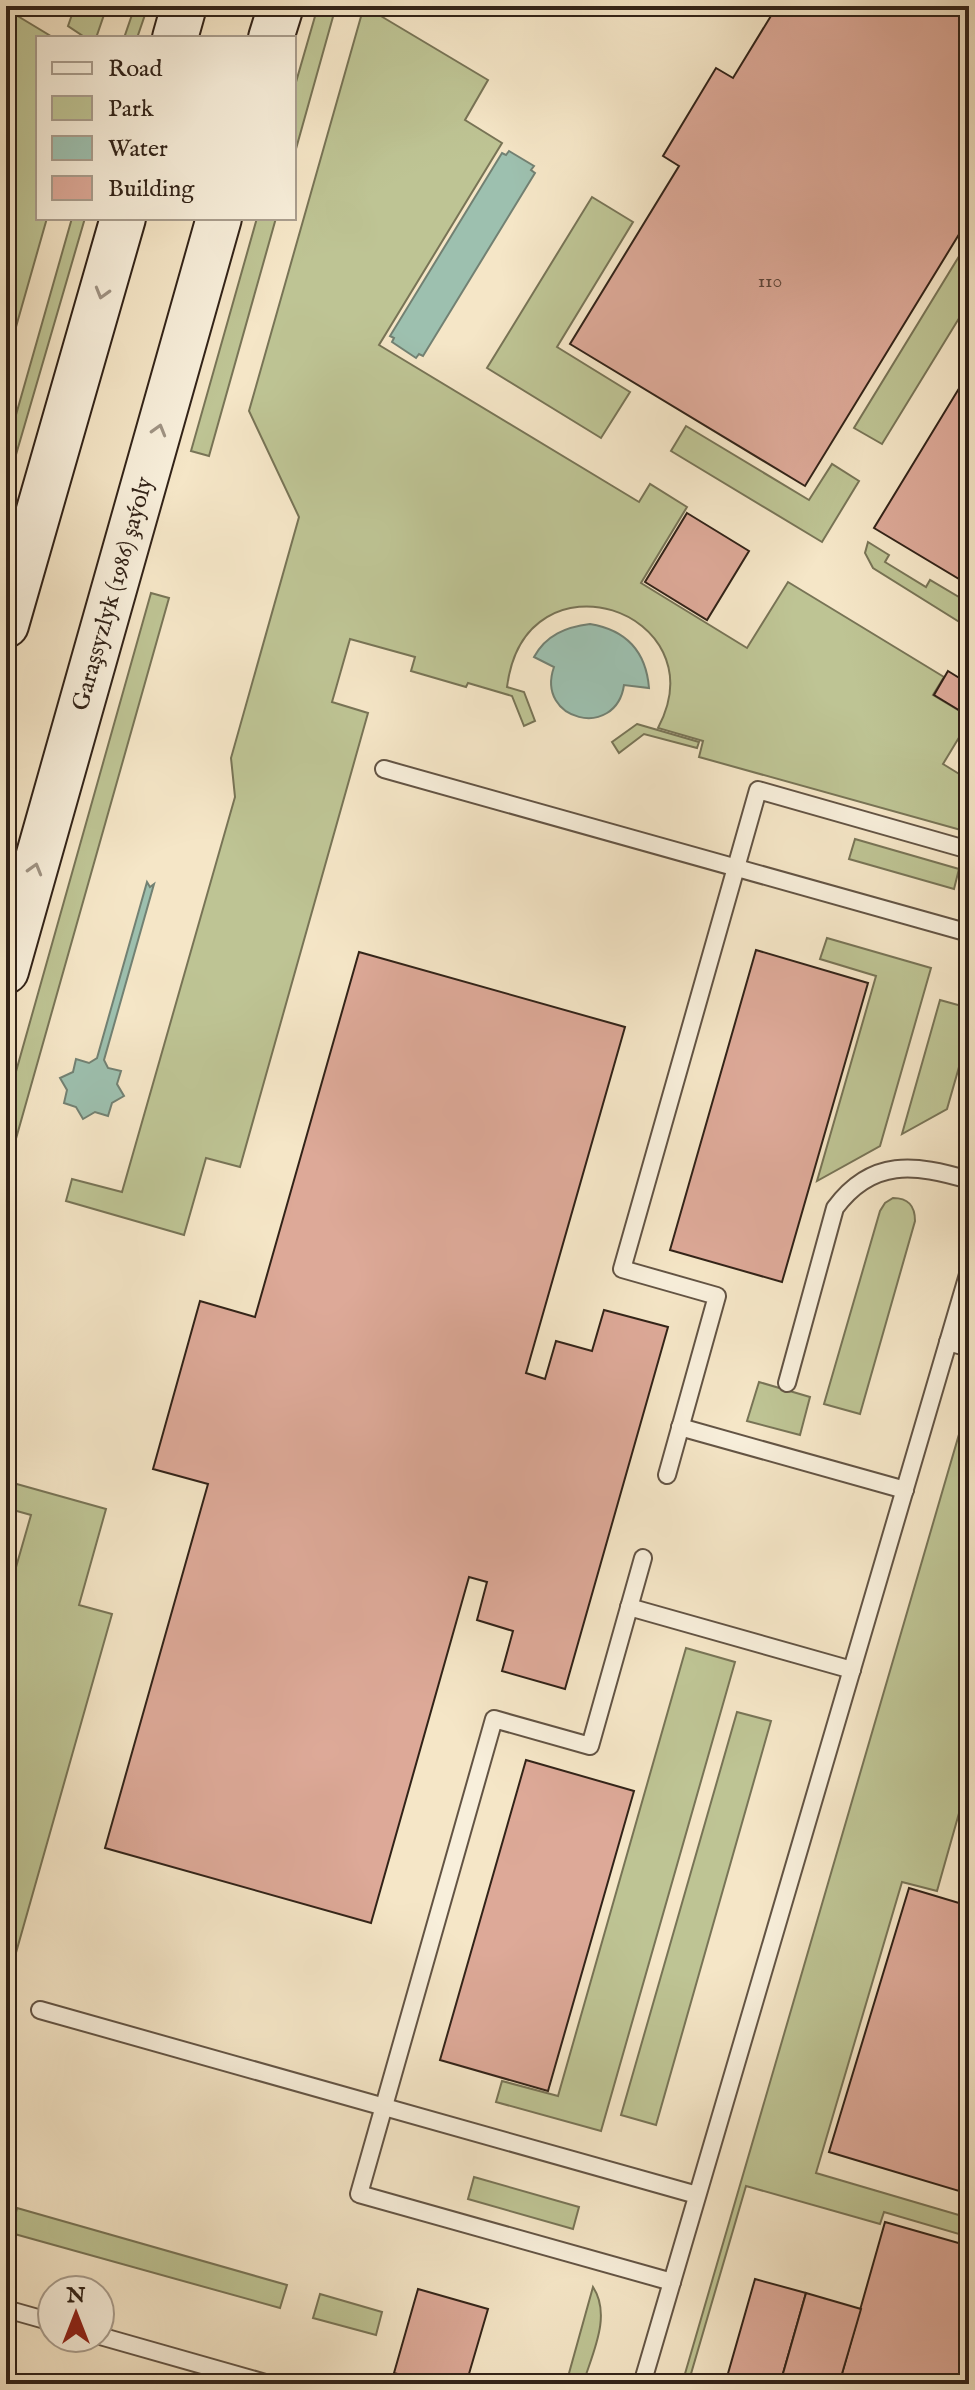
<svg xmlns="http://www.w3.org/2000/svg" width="975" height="2390" viewBox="0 0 975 2390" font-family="'IM FELL English',serif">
	<rect width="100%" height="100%" fill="#f5e6c7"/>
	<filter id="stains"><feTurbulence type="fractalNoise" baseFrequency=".0025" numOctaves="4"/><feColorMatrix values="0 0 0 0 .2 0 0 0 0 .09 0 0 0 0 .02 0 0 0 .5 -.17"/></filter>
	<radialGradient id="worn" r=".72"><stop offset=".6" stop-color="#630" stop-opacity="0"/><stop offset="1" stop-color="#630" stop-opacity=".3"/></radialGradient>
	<g fill="#bec494" stroke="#787456" stroke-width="2">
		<polygon points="75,6 107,6 96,38 86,38 68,26"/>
		<polygon points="135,6 148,6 137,38 124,38"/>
		<polygon points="318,6 336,6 294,156 294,89"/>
		<path d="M364 6 488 80 465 120 502 143 379 345 639 502 650 484 687 507 641 583 747 648 788 582 944 677 933 695 963 713 969 704V721L943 764 969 780V828L968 832 699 757 703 741 658 728C720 611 525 545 507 687L524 692 535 721 524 726 512 696 468 683 466 687 411 671 415 657 350 639 332 702 368 713 240 1167 206 1158 184 1235 66 1201 72 1179 122 1192 235 797 231 758 299 517 249 411Z"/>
		<polygon points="6,9 54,38 38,38 38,218 47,218 6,362"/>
		<polygon points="592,197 633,222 557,347 630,392 601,438 487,368"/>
		<polygon points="72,218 85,218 6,489 6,450"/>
		<polygon points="257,218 276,218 209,456 191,451"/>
		<polygon points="969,240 969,302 882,444 854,428"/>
		<polygon points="686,426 809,500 832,464 859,481 822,542 671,451"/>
		<polygon points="868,542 889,555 885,562 926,587 930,580 969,603 969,628 873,568 865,553"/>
		<polygon points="151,593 169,598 6,1174 6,1107"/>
		<polygon points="637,724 699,742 697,748 644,734 619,753 612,742"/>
		<polygon points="855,839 959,869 954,889 849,859"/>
		<polygon points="827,938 931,968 880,1146 817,1181 876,976 820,959"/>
		<polygon points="940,1000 969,1008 969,1032 947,1109 902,1134"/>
		<path d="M893 1198C908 1198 915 1205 915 1221L860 1414 824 1404 880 1211 885 1203Z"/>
		<polygon points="759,1382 810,1397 800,1435 747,1421"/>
		<polygon points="969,1400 969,1792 965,1792 937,1891 902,1882 816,2173 969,2218 969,2237 884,2212 880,2224 746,2186 688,2384 682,2384"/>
		<polygon points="6,1481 106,1509 79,1605 112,1614 6,1988 6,1602 31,1515 6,1508"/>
		<polygon points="686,1648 735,1662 601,2131 496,2102 502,2081 558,2096"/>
		<polygon points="737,1712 771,1721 656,2125 621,2115"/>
		<polygon points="474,2177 579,2207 573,2229 468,2199"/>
		<polygon points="17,2208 287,2285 280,2308 11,2233"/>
		<path d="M593 2287C612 2316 592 2354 583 2384H566Z"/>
		<polygon points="320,2294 382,2312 376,2335 313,2318"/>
	</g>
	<g fill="#9dc0af" stroke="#728173" stroke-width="2">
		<polygon points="509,151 534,166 531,170 535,173 423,356 419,354 416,358 392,342 394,338 390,336 502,153 506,155"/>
		<path d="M590 624C626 630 646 651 649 688L624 685C616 740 535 721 554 667L534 657C546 635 566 627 590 624Z"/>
		<polygon points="147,882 150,887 154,884 104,1060 108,1068 121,1071 117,1084 124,1096 112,1103 108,1116 95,1112 83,1119 76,1107 64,1103 67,1090 60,1078 73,1072 76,1059 89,1063 97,1058"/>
	</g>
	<g fill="#dda998" stroke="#322318" stroke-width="2">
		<polygon points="777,6 969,6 969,218 805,486 570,344 679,166 663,156 716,68 733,78"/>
		<polygon points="969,372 969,585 874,528"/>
		<polygon points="687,513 749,551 707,620 645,582"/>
		<polygon points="948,671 969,684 969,701 962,712 934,695"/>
		<polygon points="756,950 868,983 782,1282 670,1250"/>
		<polygon points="359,952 625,1027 526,1373 545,1379 556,1341 592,1351 604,1310 668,1327 565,1689 502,1671 513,1631 477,1620 487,1582 469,1577 371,1923 105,1848 208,1484 153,1469 200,1301 255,1317"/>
		<polygon points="526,1760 634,1791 548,2091 440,2060"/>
		<polygon points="909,1888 969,1906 969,2194 829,2152"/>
		<polygon points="885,2222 969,2246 969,2384 839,2384"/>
		<polygon points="755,2279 806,2293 780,2384 725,2384"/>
		<polygon points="418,2289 488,2309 466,2384 433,2384 394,2373"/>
		<polygon points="806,2293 861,2309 839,2384 780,2384"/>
	</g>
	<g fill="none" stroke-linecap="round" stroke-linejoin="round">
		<g stroke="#635444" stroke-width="20">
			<g id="lane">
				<polyline points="384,769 969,933"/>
				<polyline points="948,1342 969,1348"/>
				<path d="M787 1383 835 1208C872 1158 915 1164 969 1180"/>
				<polyline points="680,1427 905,1490"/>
				<polyline points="667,1475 717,1296 622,1269 758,790 969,850"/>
				<polyline points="643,1558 590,1746 494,1719 359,2194 672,2282"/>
				<polyline points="629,1607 852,1670"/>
				<polyline points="40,2010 697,2195"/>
				<polyline points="6,2309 52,2322"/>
				<polyline points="100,2336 269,2384"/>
				<polyline points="642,2384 969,1271"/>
			</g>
		</g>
		<g stroke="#322318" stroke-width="48">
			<g id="secondary">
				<polyline points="175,38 184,6"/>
				<polyline points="271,38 281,6"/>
				<polyline points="6,625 123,218"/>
				<path id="s1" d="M6 971 219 218"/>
			</g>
		</g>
		<use href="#lane" stroke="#f8efdb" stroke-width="16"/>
		<use href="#secondary" stroke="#f8efdb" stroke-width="44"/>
	</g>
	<defs><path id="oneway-chevron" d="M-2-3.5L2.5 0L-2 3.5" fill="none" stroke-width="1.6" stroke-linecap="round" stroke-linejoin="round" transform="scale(2)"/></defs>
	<g stroke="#9f9383">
		<use href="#oneway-chevron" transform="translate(102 293) rotate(106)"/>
		<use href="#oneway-chevron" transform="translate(159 430) rotate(-74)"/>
		<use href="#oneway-chevron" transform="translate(35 869) rotate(-74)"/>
	</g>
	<g text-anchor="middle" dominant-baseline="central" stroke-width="7" stroke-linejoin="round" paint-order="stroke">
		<g font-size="20" fill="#5d4438">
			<text x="770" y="281">110</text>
		</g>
		<g font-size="24" fill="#322318" stroke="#f8efdb">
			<text stroke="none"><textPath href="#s1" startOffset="392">Garaşsyzlyk (1986) şaýoly</textPath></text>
		</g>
	</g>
	<rect width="975" height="2390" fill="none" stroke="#f5e6c7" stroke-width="32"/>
	<rect x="8" y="8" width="959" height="2374" fill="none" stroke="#322318" stroke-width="4"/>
	<rect x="16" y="16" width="943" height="2358" fill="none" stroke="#322318" stroke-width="2"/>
	<rect x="36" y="36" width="260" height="184" fill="#f8efdb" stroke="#a99d8d" stroke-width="2"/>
	<rect x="52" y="62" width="40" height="12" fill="#f8efdb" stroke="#a99d8d" stroke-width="2"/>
	<text x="108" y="76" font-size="24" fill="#322318">Road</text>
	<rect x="52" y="96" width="40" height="24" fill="#bec494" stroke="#a99d8d" stroke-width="2"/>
	<text x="108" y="116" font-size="24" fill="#322318">Park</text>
	<rect x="52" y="136" width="40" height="24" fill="#9dc0af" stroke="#a99d8d" stroke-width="2"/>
	<text x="108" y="156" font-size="24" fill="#322318">Water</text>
	<rect x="52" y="176" width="40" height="24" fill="#dda998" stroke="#a99d8d" stroke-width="2"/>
	<text x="108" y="196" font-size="24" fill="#322318">Building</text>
	<g transform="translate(76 2314)"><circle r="38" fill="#f8efdb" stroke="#a99d8d" stroke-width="2"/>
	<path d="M0-6L14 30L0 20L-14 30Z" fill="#8f2418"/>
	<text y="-12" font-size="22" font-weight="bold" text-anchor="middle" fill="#322318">N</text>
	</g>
	<rect width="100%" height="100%" filter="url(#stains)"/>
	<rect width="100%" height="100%" fill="url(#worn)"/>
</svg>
